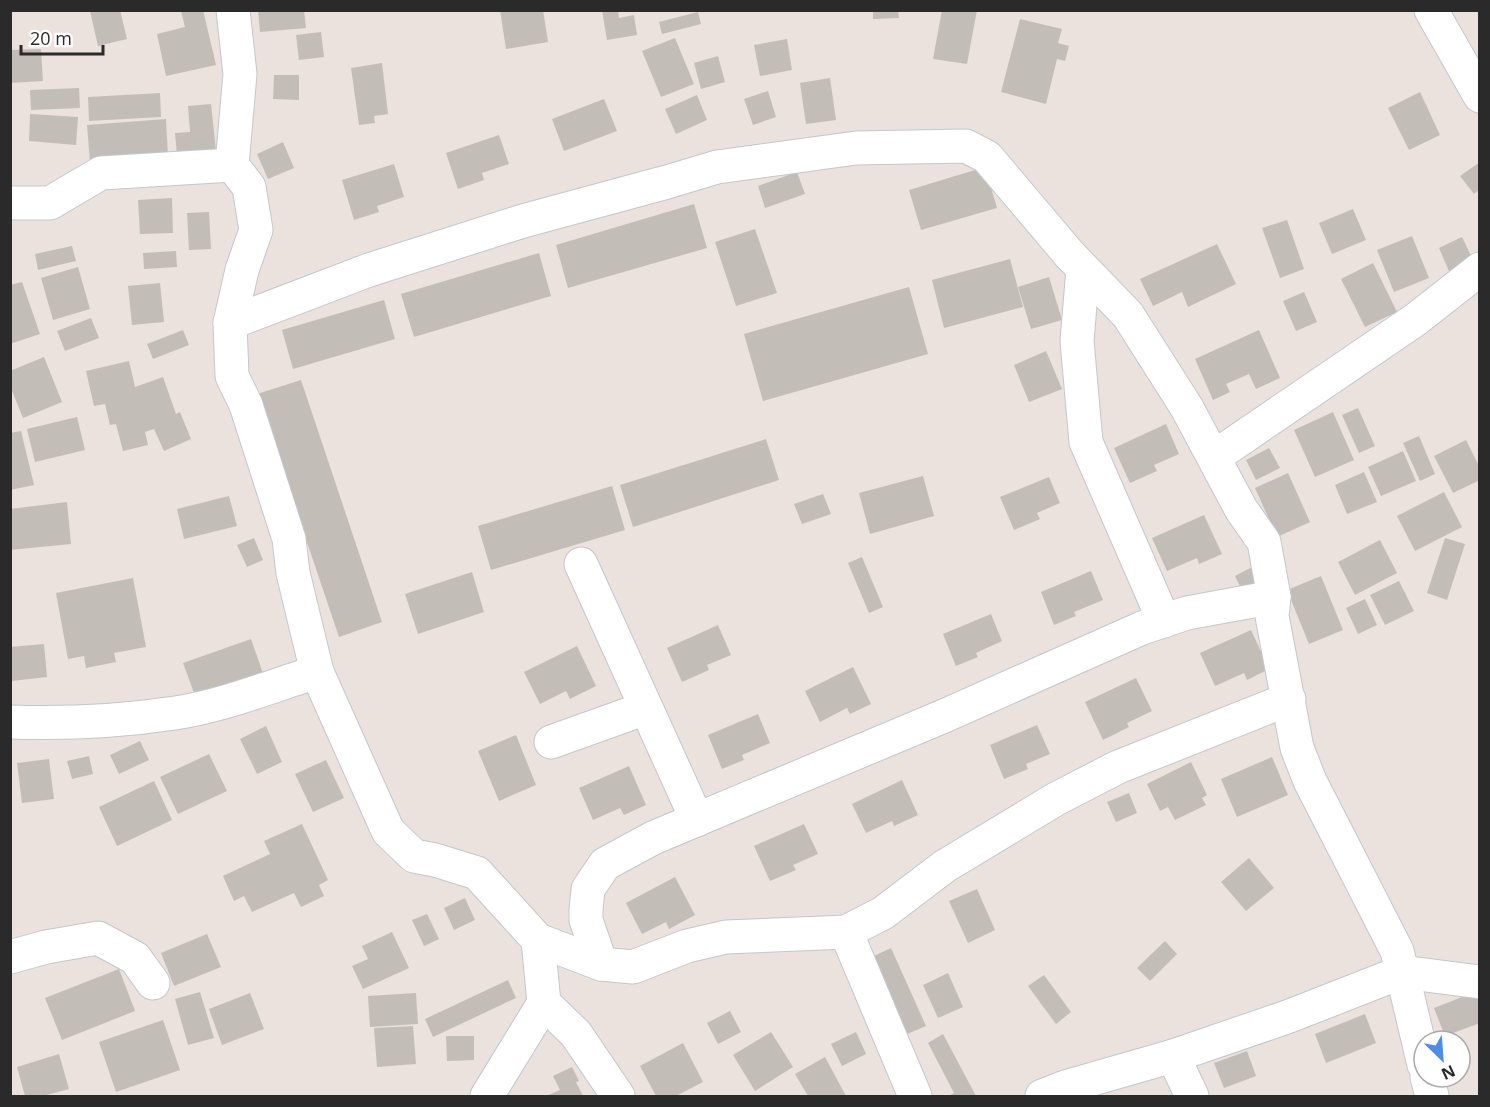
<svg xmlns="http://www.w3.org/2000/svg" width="1490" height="1107" viewBox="0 0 1490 1107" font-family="'Open Sans',sans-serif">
	<rect width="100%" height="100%" fill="#ebe1dd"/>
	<g fill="#c3bdb8">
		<polygon points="94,10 120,10 127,39 98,46 90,11"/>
		<polygon points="203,10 216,65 166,76 157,34 185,27 181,11"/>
		<polygon points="258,10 304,10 306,28 260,32"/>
		<polygon points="500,10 543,10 548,42 506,49"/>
		<polygon points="602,10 618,10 619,18 634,15 637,35 607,40"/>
		<polygon points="873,10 898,10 899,18 873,19"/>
		<polygon points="942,10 977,10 967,64 933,59"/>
		<polygon points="698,12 701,24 662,34 659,22"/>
		<polygon points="1020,19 1062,29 1058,43 1069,46 1065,61 1057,59 1046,104 1001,92"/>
		<polygon points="321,32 324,57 299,60 296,35"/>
		<polygon points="675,38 694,84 661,97 642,51"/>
		<polygon points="787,39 792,70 760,76 754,45"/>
		<polygon points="41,49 43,81 10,83 10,50"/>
		<polygon points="718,56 725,82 701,89 694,63"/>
		<polygon points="382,63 388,114 374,116 375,123 359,125 351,68"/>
		<polygon points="274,75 299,75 299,100 273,99"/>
		<polygon points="830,78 836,120 806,124 800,83"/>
		<polygon points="79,88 80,108 31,110 30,90"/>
		<polygon points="768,91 776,117 753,125 744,99"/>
		<polygon points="1420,92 1440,135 1409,150 1388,108"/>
		<polygon points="160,93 161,117 89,121 88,97"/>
		<polygon points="697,95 707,120 676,134 665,109"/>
		<polygon points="604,99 617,131 564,151 552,119"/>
		<polygon points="211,104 216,151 177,155 175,133 190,132 188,106"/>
		<polygon points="30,114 78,117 76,145 29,141"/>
		<polygon points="166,119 168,156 90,162 87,125"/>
		<polygon points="499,135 509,164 482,173 484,180 458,189 446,153"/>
		<polygon points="283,142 294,168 268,179 257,154"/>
		<polygon points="1480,162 1480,189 1474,194 1460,176"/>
		<polygon points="394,164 404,197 377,206 379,212 354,220 342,180"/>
		<polygon points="985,167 997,208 921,230 909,190"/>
		<polygon points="797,172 805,194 765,208 758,186"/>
		<polygon points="172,198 173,233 140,234 138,200"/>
		<polygon points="694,204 707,248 568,288 556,245"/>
		<polygon points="1353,209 1366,240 1332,254 1319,223"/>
		<polygon points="209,212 211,249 189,250 187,213"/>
		<polygon points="1287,220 1304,269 1280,278 1262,228"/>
		<polygon points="755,229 777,293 736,306 715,242"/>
		<polygon points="1412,236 1429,278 1394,292 1377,250"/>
		<polygon points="1462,237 1473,260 1449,271 1439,248"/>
		<polygon points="1217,244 1236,284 1188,307 1182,292 1153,306 1140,279"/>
		<polygon points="72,246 76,261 38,270 35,254"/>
		<polygon points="176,251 177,267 144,269 143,253"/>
		<polygon points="539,253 551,296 414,337 401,294"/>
		<polygon points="1010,259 1023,307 944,328 932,280"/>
		<polygon points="1373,263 1397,312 1365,327 1341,279"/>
		<polygon points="78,267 90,309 53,320 41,278"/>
		<polygon points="1049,277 1062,320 1031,329 1018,287"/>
		<polygon points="22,282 40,334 10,344 10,285"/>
		<polygon points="160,283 164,322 132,325 128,286"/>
		<polygon points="909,287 928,354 763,401 744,334"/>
		<polygon points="1304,292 1317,322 1296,331 1283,301"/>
		<polygon points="384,300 395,339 293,369 282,330"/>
		<polygon points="91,318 99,338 65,351 57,331"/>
		<polygon points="183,330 189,345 153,359 147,344"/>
		<polygon points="1259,330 1280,378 1256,389 1249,374 1226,384 1230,392 1213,400 1195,359"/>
		<polygon points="1046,351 1062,389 1029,402 1014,365"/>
		<polygon points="44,357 62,402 23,418 10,386 10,371"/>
		<polygon points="129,361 135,387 163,377 176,414 180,412 191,439 164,451 154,429 145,432 148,445 123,451 116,424 110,425 105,404 94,406 86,371"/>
		<polygon points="301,380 382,622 339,637 257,394"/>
		<polygon points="1358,408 1375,446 1359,453 1342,415"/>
		<polygon points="1333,412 1354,460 1315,477 1294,430"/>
		<polygon points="77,417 85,450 35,462 27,429"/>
		<polygon points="1166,424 1179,454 1154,465 1157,471 1130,483 1114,448"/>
		<polygon points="21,431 34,485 10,490 10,433"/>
		<polygon points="1419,436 1435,474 1420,481 1403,443"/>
		<polygon points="766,439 779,480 633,527 620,485"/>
		<polygon points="1466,440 1480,468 1480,480 1453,493 1434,456"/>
		<polygon points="1269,448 1280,468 1256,480 1246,460"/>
		<polygon points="1403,451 1416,481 1381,496 1368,467"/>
		<polygon points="1364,472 1377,502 1347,514 1335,485"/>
		<polygon points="1288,473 1310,522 1277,537 1255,488"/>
		<polygon points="923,476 934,516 870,534 859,493"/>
		<polygon points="1049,477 1060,503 1037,513 1040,519 1014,530 1000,497"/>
		<polygon points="612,486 625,530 491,570 478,526"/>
		<polygon points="1444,492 1462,527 1415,551 1397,516"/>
		<polygon points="823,494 831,514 802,524 794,504"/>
		<polygon points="229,496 237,526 184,539 177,509"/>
		<polygon points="67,502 71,544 10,550 10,509"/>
		<polygon points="1204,515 1222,554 1199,564 1197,558 1167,571 1152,538"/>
		<polygon points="254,538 263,560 247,567 237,545"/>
		<polygon points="1445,538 1465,544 1447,600 1427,593"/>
		<polygon points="1380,540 1397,573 1355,595 1338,562"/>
		<polygon points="862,557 883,607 869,613 848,563"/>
		<polygon points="1258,564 1269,586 1245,597 1235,576"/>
		<polygon points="1091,571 1103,600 1074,612 1076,616 1054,625 1041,592"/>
		<polygon points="472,572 484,612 418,634 405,594"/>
		<polygon points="1321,576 1343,630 1309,644 1287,590"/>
		<polygon points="133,578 146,647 114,653 116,662 86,668 84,656 68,659 56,593"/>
		<polygon points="1399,581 1414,611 1385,625 1370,595"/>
		<polygon points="1365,599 1377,625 1358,634 1346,608"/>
		<polygon points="991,614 1002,641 976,653 978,657 956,666 943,634"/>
		<polygon points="718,625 731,655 707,665 709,670 682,682 667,648"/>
		<polygon points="1251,630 1269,669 1247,680 1244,673 1215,686 1200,653"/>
		<polygon points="251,639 264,676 197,701 183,663"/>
		<polygon points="44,644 47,677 12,681 10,647"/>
		<polygon points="577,646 596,686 570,699 566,691 540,704 524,672"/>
		<polygon points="853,667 871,704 850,714 847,708 820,722 805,691"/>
		<polygon points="1136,678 1152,711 1127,723 1129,727 1103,740 1085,702"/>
		<polygon points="758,714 770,743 742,755 744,760 722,769 708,735"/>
		<polygon points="1037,725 1050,754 1026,764 1028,769 1004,779 990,745"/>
		<polygon points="266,726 282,762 257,774 240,739"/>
		<polygon points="516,735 536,785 499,801 478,751"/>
		<polygon points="140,741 149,760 119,774 110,755"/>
		<polygon points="209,754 227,791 178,814 160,777"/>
		<polygon points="89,756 93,774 72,779 67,761"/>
		<polygon points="1272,757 1288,795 1237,817 1221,779"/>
		<polygon points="49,759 54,799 22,803 17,763"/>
		<polygon points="326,760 344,798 313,812 295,774"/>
		<polygon points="1191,762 1207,795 1202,798 1206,805 1175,820 1168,807 1160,811 1147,784"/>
		<polygon points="629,766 646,805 624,815 620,808 593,820 579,788"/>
		<polygon points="902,780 918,815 894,826 892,821 866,833 852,804"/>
		<polygon points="154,781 172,820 117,846 99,807"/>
		<polygon points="1129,793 1137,813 1116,822 1107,802"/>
		<polygon points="302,824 328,880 319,885 324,896 301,907 294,893 252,912 244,896 234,901 223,876 270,854 264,841"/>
		<polygon points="804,824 818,854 793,865 796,870 770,881 754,846"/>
		<polygon points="1249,858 1274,888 1246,911 1221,882"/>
		<polygon points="675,877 695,915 669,929 666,922 642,934 626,903"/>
		<polygon points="977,889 995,930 968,943 949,901"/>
		<polygon points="465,898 475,920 454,930 444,908"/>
		<polygon points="427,914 439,939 424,946 412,920"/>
		<polygon points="392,932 409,968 363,989 352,966 368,959 362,946"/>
		<polygon points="207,934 221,967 174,986 161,953"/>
		<polygon points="1165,941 1177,954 1150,981 1137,968"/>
		<polygon points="891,948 926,1026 907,1034 872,957"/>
		<polygon points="119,969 135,1011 62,1040 45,998"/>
		<polygon points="948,973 963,1007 938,1018 923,985"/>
		<polygon points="1044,975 1071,1012 1056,1024 1028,986"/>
		<polygon points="508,980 516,998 433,1037 425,1019"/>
		<polygon points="1480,990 1480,1023 1445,1036 1434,1008"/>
		<polygon points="200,992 214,1038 188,1045 175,999"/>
		<polygon points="250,993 264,1029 222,1045 209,1009"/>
		<polygon points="416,993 418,1024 370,1027 368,996"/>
		<polygon points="730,1011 741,1032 718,1044 707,1023"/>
		<polygon points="1365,1014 1376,1043 1326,1063 1315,1034"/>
		<polygon points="163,1020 180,1070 116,1092 99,1042"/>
		<polygon points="413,1026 416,1064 377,1067 374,1028"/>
		<polygon points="771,1032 793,1067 755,1091 733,1055"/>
		<polygon points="856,1032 866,1054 842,1066 831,1044"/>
		<polygon points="943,1034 976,1096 948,1096 954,1093 928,1043"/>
		<polygon points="446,1036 474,1036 474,1060 447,1061"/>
		<polygon points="683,1043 703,1082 676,1096 656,1096 640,1066"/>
		<polygon points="1247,1051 1256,1076 1224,1088 1214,1063"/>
		<polygon points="59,1054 69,1089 43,1096 25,1096 17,1067"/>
		<polygon points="825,1057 846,1096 808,1096 795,1074"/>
		<polygon points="572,1067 579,1081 576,1082 583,1096 546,1096 560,1090 553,1076"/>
	</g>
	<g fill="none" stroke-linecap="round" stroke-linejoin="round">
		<g stroke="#c1c8cf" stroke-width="35">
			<g id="minor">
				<polyline points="233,10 240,74 232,165 249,187 256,230 242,270 230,323 232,376 246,405 289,539 293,573 317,672 388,831 414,856 435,860 477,873 538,940 601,964 633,967 687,946 726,937 846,932 883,913 945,866 1056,799 1118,767 1289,699"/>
				<polyline points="1431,10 1480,96"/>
				<polyline points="10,203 50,203 101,173 232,165"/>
				<polyline points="1083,269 1077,341 1086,442 1164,621"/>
				<polyline points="230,323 369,270 523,221 667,182 717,167 856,148 966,146 987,157 1069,254 1128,315 1187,408 1241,509 1264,542 1274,597 1272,616 1297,748 1310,781 1397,951 1424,1065"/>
				<polyline points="1214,457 1415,320 1480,269"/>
				<polyline points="581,564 697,820"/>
				<path d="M10 722C65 724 121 721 175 713 223 706 271 686 317 672"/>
				<polyline points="551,742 646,708"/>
				<polyline points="846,932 915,1096"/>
				<polyline points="538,940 544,1003 576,1034 618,1096"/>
				<polyline points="10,957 46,947 98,938 135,958 153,983"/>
				<polyline points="601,964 586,920 586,910 588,889 605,864 653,838 944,716 1142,628 1187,613 1274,597"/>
				<polyline points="1173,1056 1192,1096"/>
				<polyline points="1427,1077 1432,1096"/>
				<polyline points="487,1096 544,1003"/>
				<polyline points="1042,1096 1065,1087 1173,1056 1287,1017 1402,972 1480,982"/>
			</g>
		</g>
		<use href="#minor" stroke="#fff" stroke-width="33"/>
	</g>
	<rect width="1490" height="1107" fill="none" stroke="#2a2a2a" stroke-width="24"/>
	<g transform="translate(1442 1059) rotate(155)"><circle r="28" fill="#ffffff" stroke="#aaaaaa" stroke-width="1.5"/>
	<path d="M0-4.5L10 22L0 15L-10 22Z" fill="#4a8eea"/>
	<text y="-9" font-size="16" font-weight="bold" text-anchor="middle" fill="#2a2a2a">N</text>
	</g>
	<path d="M21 45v9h82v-9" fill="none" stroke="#2a2a2a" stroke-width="3"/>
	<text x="30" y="45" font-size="18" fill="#2a2a2a" stroke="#ffffff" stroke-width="4.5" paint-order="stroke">20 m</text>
</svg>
